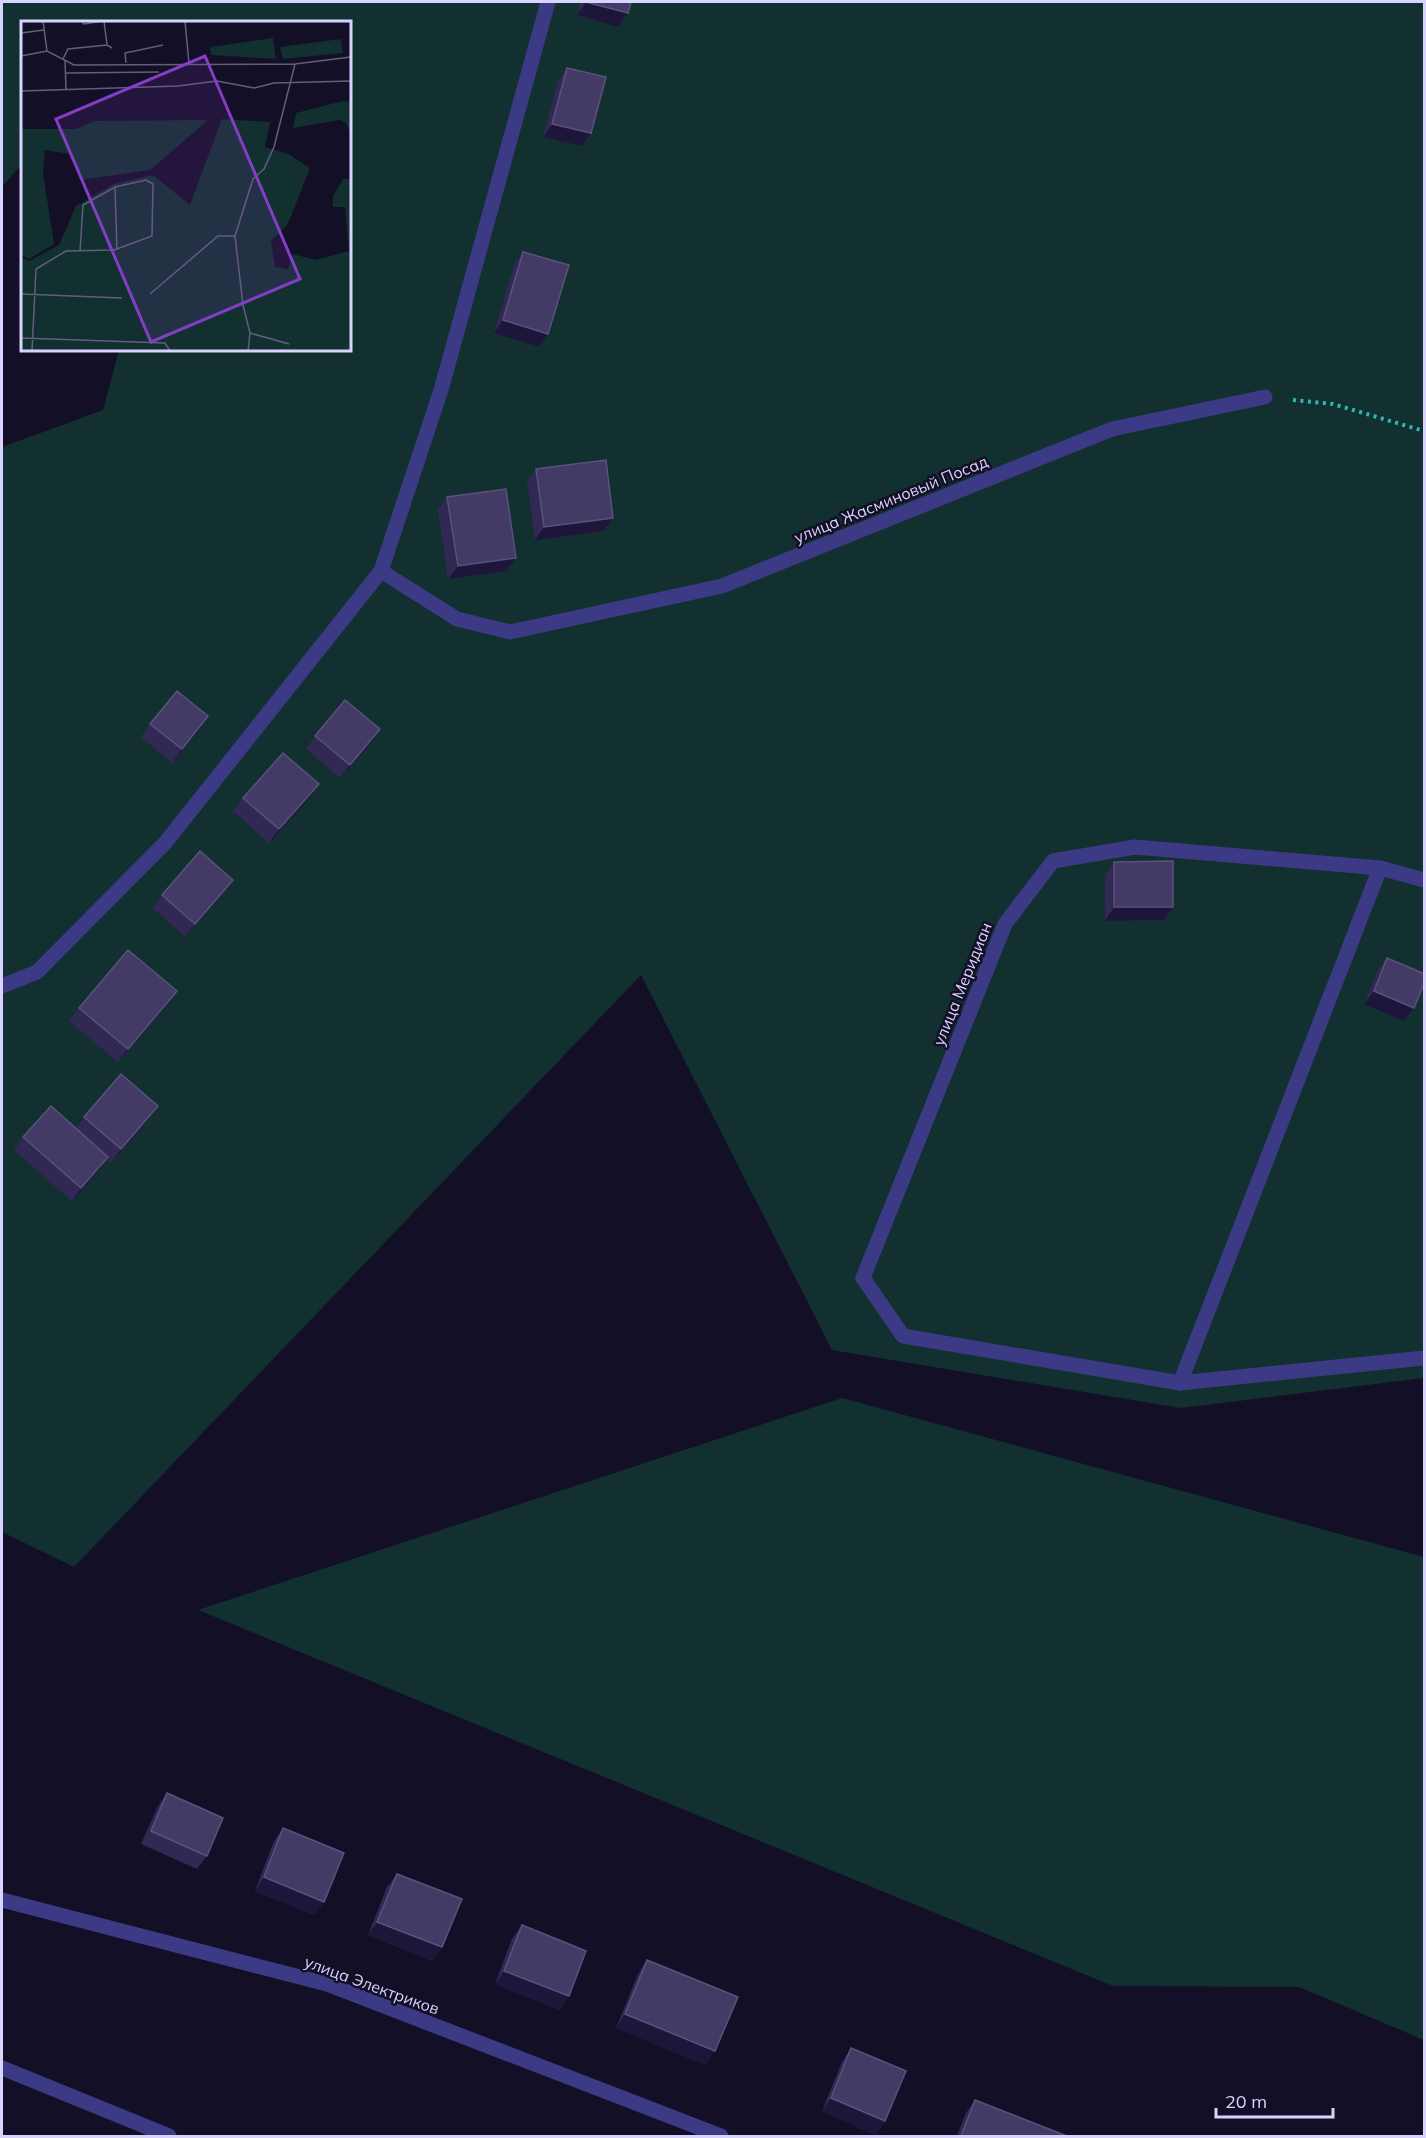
<svg xmlns="http://www.w3.org/2000/svg" width="1426" height="2138" viewBox="0 0 1426 2138" font-family="Mulish,sans-serif">
	<rect width="100%" height="100%" fill="#130f26"/>
	<g fill="#12302f">
		<polygon points="2,2 1424,2 1424,1378 1181,1408 832,1350 641,975 74,1567 2,1532 2,447 103,410 119,350 350,350 350,22 22,22 22,164 2,187"/>
		<polygon points="842,1398 1424,1557 1424,2040 1299,1987 1113,1986 198,1610"/>
	</g>
	<g fill="none" stroke-linecap="round" stroke-linejoin="round">
		<polyline stroke="#2fb8b0" stroke-width="4" stroke-dasharray="3 4.5" stroke-linecap="butt" points="1293,400 1333,404 1424,431"/>
		<g stroke="#3d3a85" stroke-width="15">
			<polyline points="863,1278 903,1336 1180,1383 1424,1358"/>
			<polyline points="1180,1383 1380,868"/>
		</g>
		<g stroke="#3d3a85" stroke-width="15">
			<polyline points="381,571 457,619 510,632 722,586 1112,429 1265,397"/>
			<polyline points="2,986 37,972 165,843 381,571 441,390 548,2"/>
			<polyline points="863,1278 1005,924 1053,861 1135,847 1380,868 1424,880"/>
			<polyline points="2,1900 327,1984 721,2136"/>
			<polyline points="2,2068 169,2136"/>
		</g>
	</g>
	<g fill="#312854">
		<polygon points="580,2 631,2 628,13 618,27 577,15"/>
		<polygon points="567,68 591,133 582,146 543,137 558,81"/>
		<polygon points="523,252 548,334 539,347 494,333 514,265"/>
		<polygon points="536,469 613,518 604,531 535,540 527,482"/>
		<polygon points="447,497 506,571 448,579 438,510"/>
		<polygon points="208,716 199,730 172,763 141,737 150,724"/>
		<polygon points="380,729 371,743 340,778 306,749 315,736"/>
		<polygon points="243,798 309,798 269,843 233,811"/>
		<polygon points="1114,862 1173,907 1164,920 1105,921 1105,875"/>
		<polygon points="223,893 185,937 153,908 162,895"/>
		<polygon points="1387,958 1414,1008 1404,1021 1364,1004 1377,971"/>
		<polygon points="168,1004 118,1062 69,1021 79,1008"/>
		<polygon points="84,1117 149,1119 111,1163 107,1159 99,1170 72,1201 14,1150 23,1137 76,1128"/>
		<polygon points="167,1793 207,1856 197,1869 141,1844 158,1806"/>
		<polygon points="283,1828 315,1915 255,1891 274,1841"/>
		<polygon points="397,1874 442,1947 433,1961 368,1935 387,1887"/>
		<polygon points="522,1925 569,1996 560,2010 495,1984 512,1939"/>
		<polygon points="647,1960 706,2065 616,2028 638,1974"/>
		<polygon points="851,2048 885,2121 876,2135 822,2111 842,2062"/>
		<polygon points="975,2100 1067,2136 957,2136 966,2113"/>
	</g>
	<g fill="#1d163a">
		<polygon points="586,2 628,13 618,27 577,15"/>
		<polygon points="552,124 591,133 582,146 543,137"/>
		<polygon points="503,320 548,334 539,347 494,333"/>
		<polygon points="613,518 604,531 535,540 544,527"/>
		<polygon points="516,558 506,571 448,579 458,566"/>
		<polygon points="208,716 199,730 172,763 182,749"/>
		<polygon points="380,729 371,743 340,778 350,765"/>
		<polygon points="319,784 309,798 269,843 279,829"/>
		<polygon points="233,880 223,893 185,937 195,924"/>
		<polygon points="1114,907 1173,907 1164,920 1105,921"/>
		<polygon points="177,991 168,1004 118,1062 128,1049"/>
		<polygon points="1374,991 1414,1008 1404,1021 1364,1004"/>
		<polygon points="158,1106 149,1119 111,1163 121,1149"/>
		<polygon points="108,1157 99,1170 72,1201 81,1188"/>
		<polygon points="264,1877 324,1902 315,1915 255,1891"/>
		<polygon points="377,1922 442,1947 433,1961 368,1935"/>
		<polygon points="504,1971 569,1996 560,2010 495,1984"/>
		<polygon points="625,2014 715,2051 706,2065 616,2028"/>
		<polygon points="831,2098 885,2121 876,2135 822,2111"/>
	</g>
	<g fill="#433a66" stroke="#5a527e" stroke-width="1.5">
		<polygon points="586,2 631,2 628,13"/>
		<polygon points="567,68 606,77 591,133 552,124"/>
		<polygon points="523,252 569,265 548,334 503,320"/>
		<polygon points="606,460 613,518 544,527 536,469"/>
		<polygon points="506,489 516,558 458,566 447,497"/>
		<polygon points="177,691 208,716 182,749 150,724"/>
		<polygon points="345,700 380,729 350,765 315,736"/>
		<polygon points="283,753 319,784 279,829 243,798"/>
		<polygon points="200,851 233,880 195,924 162,895"/>
		<polygon points="1173,861 1173,907 1114,907 1114,862"/>
		<polygon points="128,950 177,991 128,1049 79,1008"/>
		<polygon points="1387,958 1425,974 1425,981 1414,1008 1374,991"/>
		<polygon points="121,1074 158,1106 121,1149 84,1117"/>
		<polygon points="51,1106 108,1157 81,1188 23,1137"/>
		<polygon points="167,1793 223,1818 207,1856 151,1831"/>
		<polygon points="283,1828 344,1853 324,1902 264,1877"/>
		<polygon points="397,1874 462,1899 442,1947 377,1922"/>
		<polygon points="522,1925 586,1951 569,1996 504,1971"/>
		<polygon points="647,1960 738,1997 715,2051 625,2014"/>
		<polygon points="851,2048 906,2071 885,2121 831,2098"/>
		<polygon points="975,2100 1067,2136 961,2136"/>
	</g>
	<g text-anchor="middle" dominant-baseline="central" stroke-width="5" stroke-linejoin="round" paint-order="stroke">
		<g font-size="16" fill="#d9d4ff" stroke="#130f26">
			<text transform="translate(891 499) rotate(-22)">улица Жасминовый Посад</text>
			<text transform="translate(962 984) rotate(-68)">улица Меридиан</text>
			<text transform="translate(372 1985) rotate(20)">улица Электриков</text>
		</g>
	</g>
	<g transform="translate(21 21)">
		<rect width="330" height="330" fill="#130f26"/>
		<path d="M252 17 255 38 190 34 189 26ZM320 18 322 32 262 38 259 26ZM322 80 330 81V114L325 102 319 99 272 107 275 92ZM201 98 249 101 244 126 267 133 289 147 267 203 250 220 254 246 267 248 272 233 294 239 328 230 324 186H312V175L322 158H330V330H0V236L8 240 38 224 55 185 93 163 132 154 169 184ZM187 99 129 149 59 159 49 133 24 129 22 152 33 223 8 238 0 234V108H55L74 100Z" fill="#12302f"/>
		<path fill="none" stroke="#625e7d" stroke-width="1.5" d="M22 0 26 30M61 0 63 3 82 0M83 0 86 24M164 0 168 43M269 0H314M0 12 23 9M0 35 26 30 53 44 274 43 330 36M42 38 47 28 86 24 91 27M44 39 45 69M105 42 104 32 142 24M44 52 138 51M0 70 157 65 196 60 233 67 253 62 330 60M94 166 96 229M0 273 101 277M129 273 197 215H214M229 312 268 323M0 317 144 322 149 330M11 330 15 248 45 230 93 229 131 215 132 163 125 159 94 166 62 184 59 230M227 330 229 312 222 284 214 215 232 158 243 148 253 126 274 43"/>
		<path fill="#843dc5" fill-opacity="0.15" stroke="#843dc5" stroke-width="3" d="M184 35 279 258 130 321 35 98Z"/>
		<rect width="330" height="330" fill="none" stroke="#d9d4ff" stroke-width="3"/>
	</g>
	<rect width="1426" height="2138" fill="none" stroke="#d9d4ff" stroke-width="6"/>
	<path d="M1216 2108v9h117v-9" fill="none" stroke="#d9d4ff" stroke-width="3"/>
	<text x="1225" y="2108" font-size="18" fill="#d9d4ff" stroke="#130f26" stroke-width="4.5" paint-order="stroke">20 m</text>
</svg>
